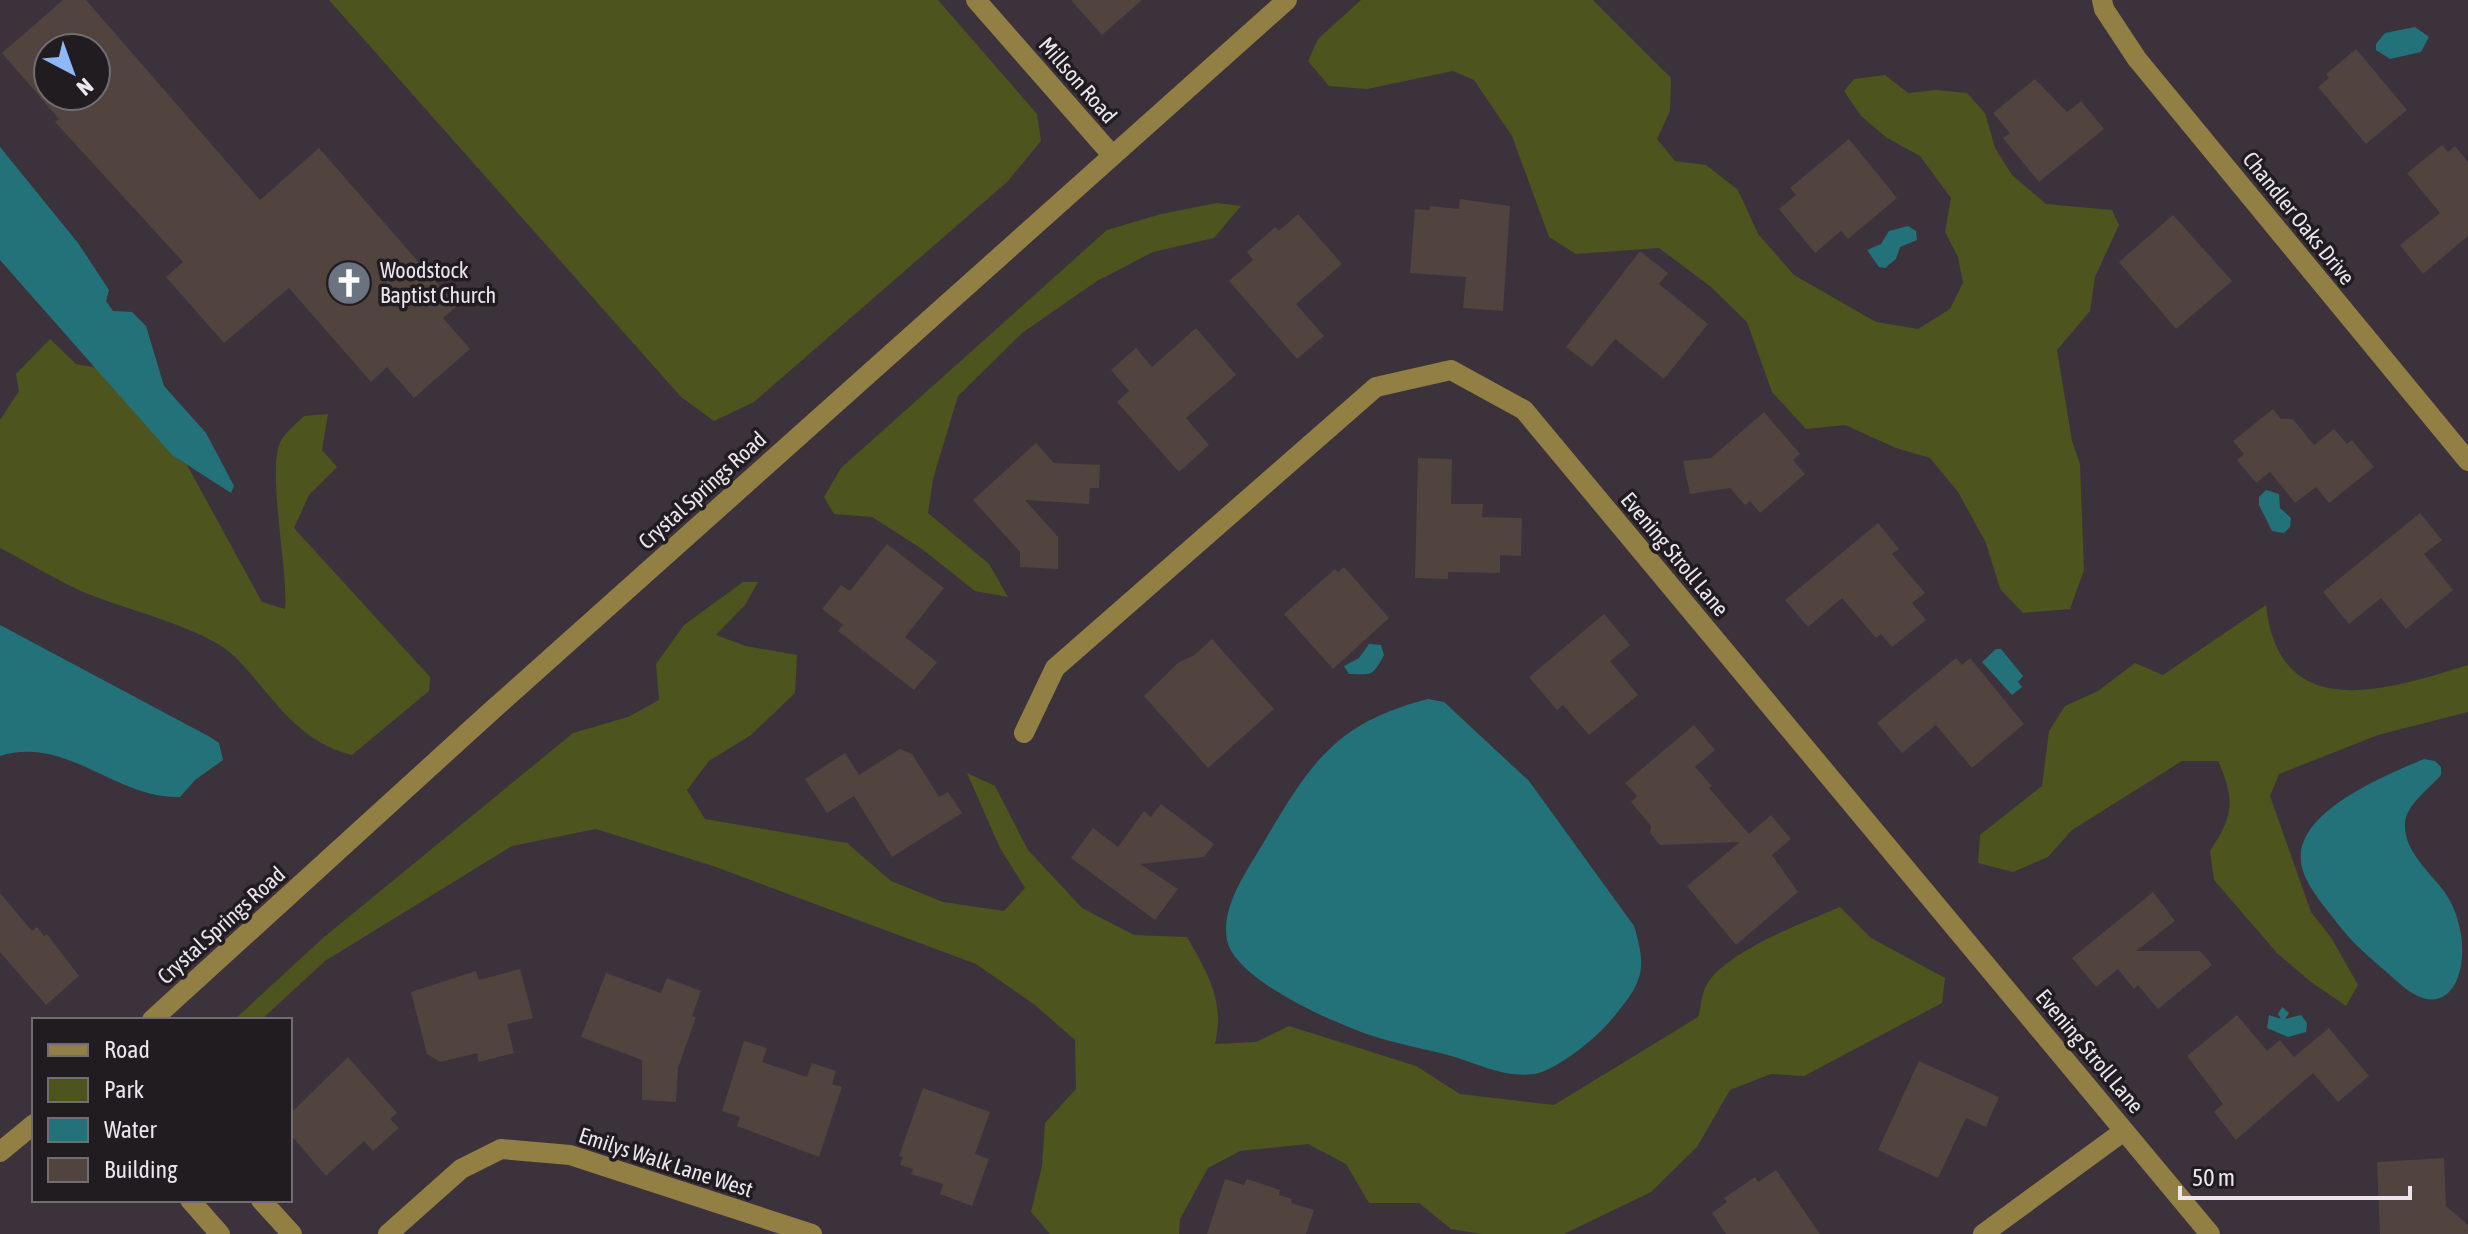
<svg xmlns="http://www.w3.org/2000/svg" width="2468" height="1234" viewBox="0 0 2468 1234" font-family="'Asap Condensed',sans-serif">
	<rect width="100%" height="100%" fill="#3c323b"/>
	<g fill="#4d541e">
		<polygon points="329,0 938,0 1037,114 1041,141 1007,182 754,402 714,421 681,397"/>
		<polygon points="1361,0 1593,0 1671,78 1670,111 1657,139 1675,161 1706,165 1738,190 1758,234 1794,275 1876,322 1918,329 1950,309 1963,283 1958,257 1945,232 1951,198 1920,156 1887,138 1861,116 1844,91 1854,79 1885,75 1908,93 1936,90 1967,93 1985,113 1995,148 2012,175 2046,204 2112,210 2119,225 2095,277 2090,311 2057,350 2072,441 2080,464 2084,570 2070,609 2023,613 2000,589 1986,543 1958,492 1930,458 1896,448 1845,425 1806,429 1772,392 1747,322 1711,287 1659,248 1576,254 1549,237 1512,136 1474,80 1453,71 1367,89 1329,86 1308,61 1318,39"/>
		<polygon points="1217,203 1241,206 1214,238 1153,252 1097,281 1022,333 958,396 933,479 928,513 989,564 1008,597 975,591 922,549 872,517 834,514 824,497 841,468 1107,230 1161,214"/>
		<path d="M50 339 76 364 98 368 172 455 187 465 262 602 285 609C289 572 265 464 282 439 287 431 297 423 304 416L328 414 322 450 337 467 309 495 294 528 430 677 429 691 352 755C292 739 274 695 233 655 205 628 120 608 81 591 53 578 27 562 0 548V420L19 391 16 374Z"/>
		<path d="M743 582H758L745 605 716 635 746 646 797 655 795 693 751 735 709 761 687 790 705 819 847 843 891 881 943 902 1004 911 1025 888 1000 848 967 773 995 786 1028 850 1082 908 1134 935 1187 937C1208 974 1225 1001 1215 1044L1256 1042 1289 1026 1416 1066 1460 1094 1554 1105 1698 1017C1701 1008 1701 995 1706 986 1724 952 1805 922 1840 907L1871 938 1945 978 1942 1003 1804 1076 1771 1074 1730 1090 1697 1147 1651 1192 1564 1234H1481L1451 1229 1419 1203H1369L1346 1164 1308 1144 1240 1151 1208 1168 1180 1219 1179 1234H1050L1031 1212 1042 1166 1045 1123 1076 1089 1075 1040 1035 1005 976 964 716 867 596 829 512 846 325 961 261 1020H234L323 938 573 733 628 717 659 700 656 664 684 625Z"/>
		<path d="M2266 605C2279 726 2387 690 2468 665V712L2378 735 2279 774 2270 796 2311 912 2332 939 2358 985 2346 1006 2311 982 2277 953 2214 880 2210 851C2233 816 2236 801 2218 761H2182L2072 830 2048 857 2013 872 1978 863 1980 835 2042 786 2049 731 2065 706 2098 691 2135 663 2163 675Z"/>
	</g>
	<g fill="#247279">
		<polygon points="2415,27 2429,37 2421,52 2390,59 2376,50 2376,44 2385,33"/>
		<polygon points="0,147 78,243 109,290 106,301 113,311 132,312 146,326 164,386 206,433 234,486 231,493 172,455 0,260"/>
		<polygon points="1908,226 1916,231 1917,240 1900,247 1896,259 1885,268 1879,267 1867,250 1881,244 1889,231"/>
		<polygon points="2266,490 2279,494 2280,508 2291,518 2290,527 2284,533 2272,531 2259,505 2259,497"/>
		<path d="M0 625 210 737 219 743 223 760 195 780 180 797C115 799 67 735 0 756Z"/>
		<path d="M1369 644 1381 645 1384 655C1372 678 1371 674 1349 674L1344 666 1359 658Z"/>
		<polygon points="1996,649 2001,649 2023,676 2018,682 2022,687 2012,695 1982,662"/>
		<path d="M1428 699 1444 702 1529 781 1634 926C1648 971 1642 983 1612 1019 1597 1037 1558 1070 1534 1074 1508 1078 1482 1066 1458 1058 1429 1049 1399 1045 1370 1035 1334 1023 1235 980 1227 940 1220 904 1252 864 1268 835 1313 759 1339 722 1428 699Z"/>
		<path d="M2424 759 2435 761 2441 767V775C2430 788 2406 805 2405 823 2403 850 2429 871 2443 890 2453 903 2458 918 2461 934 2468 981 2444 1024 2399 983 2379 965 2354 946 2338 924 2326 908 2303 883 2301 862 2295 811 2387 775 2424 759Z"/>
		<polygon points="2282,1007 2289,1013 2285,1019 2301,1015 2307,1023 2306,1032 2288,1037 2267,1028 2269,1015 2281,1019 2278,1014"/>
	</g>
	<g fill="#51433e" fill-rule="evenodd">
		<path d="M63 0H86L260 200 319 148 457 306 443 318 470 349 414 398 387 367 371 382 289 288 224 343 166 277 183 262 55 122 59 119 2 53ZM48 48H96V96H48Z"/>
		<polygon points="1071,0 1142,0 1102,35"/>
		<polygon points="2356,49 2407,110 2366,144 2318,87 2329,78 2326,74"/>
		<polygon points="2035,79 2067,112 2081,101 2104,129 2039,182 2003,138 2010,133 1993,113"/>
		<polygon points="1849,139 1897,198 1848,239 1841,231 1815,253 1779,209 1796,195 1790,188"/>
		<polygon points="2442,145 2448,152 2455,146 2468,162 2468,236 2423,274 2400,245 2440,213 2407,173"/>
		<polygon points="1460,199 1510,206 1503,311 1463,308 1466,277 1410,273 1415,209 1429,210 1430,206 1459,209"/>
		<polygon points="1298,214 1342,264 1296,304 1324,336 1297,359 1229,281 1253,260 1247,252 1275,227 1279,231"/>
		<polygon points="2173,215 2232,281 2176,329 2119,262"/>
		<polygon points="1640,251 1668,273 1659,284 1708,324 1664,379 1615,339 1592,367 1566,347"/>
		<polygon points="1196,328 1236,375 1186,418 1209,445 1179,472 1117,402 1129,391 1111,370 1136,348 1152,367"/>
		<polygon points="2273,409 2281,419 2293,419 2314,445 2334,429 2347,444 2352,440 2374,467 2329,503 2316,487 2295,503 2270,472 2256,483 2237,460 2244,454 2233,441"/>
		<polygon points="1764,412 1800,454 1793,460 1805,474 1760,513 1750,501 1745,505 1730,488 1690,494 1683,461 1711,458"/>
		<polygon points="1036,443 1054,463 1100,465 1099,488 1090,488 1089,504 1025,500 1058,537 1058,569 1020,567 1020,552 973,500"/>
		<polygon points="1418,458 1452,459 1451,504 1483,504 1482,517 1522,518 1521,556 1500,555 1500,573 1448,572 1448,579 1415,578"/>
		<polygon points="2420,513 2442,540 2424,554 2453,590 2406,629 2381,598 2349,624 2323,592"/>
		<polygon points="1878,523 1899,549 1892,554 1925,593 1912,603 1926,620 1892,647 1881,634 1876,638 1842,598 1808,627 1785,600"/>
		<polygon points="887,544 944,588 905,637 937,662 914,690 838,631 843,625 822,609 841,585 850,591"/>
		<polygon points="1344,567 1389,618 1333,669 1284,614 1335,569 1338,572"/>
		<polygon points="1604,614 1630,645 1610,661 1638,695 1589,735 1563,705 1557,710 1529,677"/>
		<polygon points="1212,639 1274,709 1208,768 1144,696 1179,662 1193,656"/>
		<polygon points="1956,658 1962,665 1970,658 2024,724 1972,768 1936,725 1902,753 1877,723"/>
		<polygon points="1694,725 1715,750 1695,767 1712,786 1709,788 1749,834 1771,815 1791,839 1772,855 1798,892 1736,945 1687,886 1740,842 1660,845 1650,833 1651,826 1631,802 1637,796 1625,783"/>
		<polygon points="900,749 912,754 939,797 948,792 962,813 892,857 854,796 827,813 805,779 845,753 859,775"/>
		<polygon points="1161,804 1214,844 1204,857 1140,864 1178,889 1155,920 1071,858 1093,828 1118,847 1144,811 1151,817"/>
		<polygon points="2153,892 2175,921 2136,951 2200,951 2212,965 2158,1009 2138,985 2134,989 2118,969 2096,987 2072,958"/>
		<polygon points="0,893 32,931 37,927 44,936 47,934 79,976 46,1005 0,952"/>
		<polygon points="520,969 533,1018 507,1024 514,1053 479,1062 477,1053 440,1062 427,1054 411,992 476,971 479,980"/>
		<polygon points="606,973 661,993 667,978 701,991 692,1016 696,1017 678,1068 676,1102 642,1100 642,1060 581,1037"/>
		<polygon points="2237,1015 2267,1051 2280,1040 2294,1057 2329,1028 2369,1076 2338,1102 2313,1073 2236,1140 2214,1112 2223,1104 2187,1056"/>
		<polygon points="744,1041 767,1048 762,1062 807,1077 812,1063 836,1071 832,1084 842,1087 819,1157 737,1126 740,1117 722,1111"/>
		<polygon points="348,1057 397,1113 390,1119 399,1128 373,1151 364,1141 326,1176 290,1134 290,1114"/>
		<polygon points="1919,1061 1999,1097 1986,1127 1966,1118 1938,1178 1878,1150"/>
		<polygon points="923,1088 990,1112 975,1154 989,1159 972,1206 940,1194 943,1184 911,1174 913,1169 900,1165 903,1157 899,1156"/>
		<polygon points="2444,1158 2446,1206 2468,1225 2468,1234 2380,1234 2377,1162"/>
		<polygon points="1776,1170 1820,1234 1726,1234 1712,1213 1727,1202 1724,1198 1755,1177 1758,1182"/>
		<polygon points="1225,1179 1244,1185 1247,1179 1280,1190 1279,1195 1292,1199 1291,1203 1314,1210 1306,1234 1207,1234"/>
	</g>
	<g fill="none" stroke-linecap="round" stroke-linejoin="round">
		<g stroke="#917f43" stroke-width="20">
			<polyline points="976,0 1112,155"/>
			<polyline points="2102,0 2104,9 2137,59 2468,461"/>
			<polyline points="1024,733 1055,668 1376,387 1451,370 1524,410 2210,1234"/>
			<polyline points="152,1020 488,714 1287,0"/>
			<polyline points="0,1152 34,1124"/>
			<polyline points="190,1200 220,1234"/>
			<polyline points="261,1200 292,1234"/>
			<polyline points="388,1234 461,1169 501,1149 570,1155 812,1234"/>
			<polyline points="1983,1234 2124,1131"/>
		</g>
	</g>
	<defs>
		<g id="church-disc" transform="scale(2.3)"><circle r="9.5" fill="#6b7280" stroke="#201c20"/><path d="M-1.2-6h2.4v3.5h3.3v2.4h-3.3V6h-2.4V-.1h-3.3v-2.4h3.3Z" fill="#fff"/></g>
	</defs>
	<g fill-rule="evenodd">
		<use href="#church-disc" x="349" y="283"/>
	</g>
	<g text-anchor="middle" dominant-baseline="central" stroke-width="7" stroke-linejoin="round" paint-order="stroke">
		<g font-size="22" fill="#ece6ec" stroke="#201c20">
			<text transform="translate(1078 80) rotate(49)">Millson Road</text>
			<text transform="translate(2299 218) rotate(51)">Chandler Oaks Drive</text>
			<text transform="translate(702 490) rotate(-42)">Crystal Springs Road</text>
			<text transform="translate(1675 554) rotate(50)">Evening Stroll Lane</text>
			<text transform="translate(221 925) rotate(-42)">Crystal Springs Road</text>
			<text transform="translate(2090 1051) rotate(50)">Evening Stroll Lane</text>
			<text transform="translate(666 1162) rotate(18)">Emilys Walk Lane West</text>
		</g>
		<g font-size="22" fill="#ece6ec" stroke="#201c20" text-anchor="start">
			<text x="380" y="270">Woodstock<tspan x="380" dy="25">Baptist Church</tspan></text>
		</g>
	</g>
	<rect x="32" y="1018" width="260" height="184" fill="#201c20" stroke="#726d72" stroke-width="2"/>
	<rect x="48" y="1044" width="40" height="12" fill="#917f43" stroke="#726d72" stroke-width="2"/>
	<text x="104" y="1058" font-size="24" fill="#ece6ec">Road</text>
	<rect x="48" y="1078" width="40" height="24" fill="#4d541e" stroke="#726d72" stroke-width="2"/>
	<text x="104" y="1098" font-size="24" fill="#ece6ec">Park</text>
	<rect x="48" y="1118" width="40" height="24" fill="#247279" stroke="#726d72" stroke-width="2"/>
	<text x="104" y="1138" font-size="24" fill="#ece6ec">Water</text>
	<rect x="48" y="1158" width="40" height="24" fill="#51433e" stroke="#726d72" stroke-width="2"/>
	<text x="104" y="1178" font-size="24" fill="#ece6ec">Building</text>
	<g transform="translate(72 72) rotate(139)"><circle r="38" fill="#201c20" stroke="#726d72" stroke-width="2"/>
	<path d="M0-6L14 30L0 20L-14 30Z" fill="#8db9fc"/>
	<text y="-12" font-size="22" font-weight="bold" text-anchor="middle" fill="#ece6ec">N</text>
	</g>
	<path d="M2180 1186v12h230v-12" fill="none" stroke="#ece6ec" stroke-width="4"/>
	<text x="2192" y="1186" font-size="24" fill="#ece6ec" stroke="#201c20" stroke-width="6" paint-order="stroke">50 m</text>
</svg>
